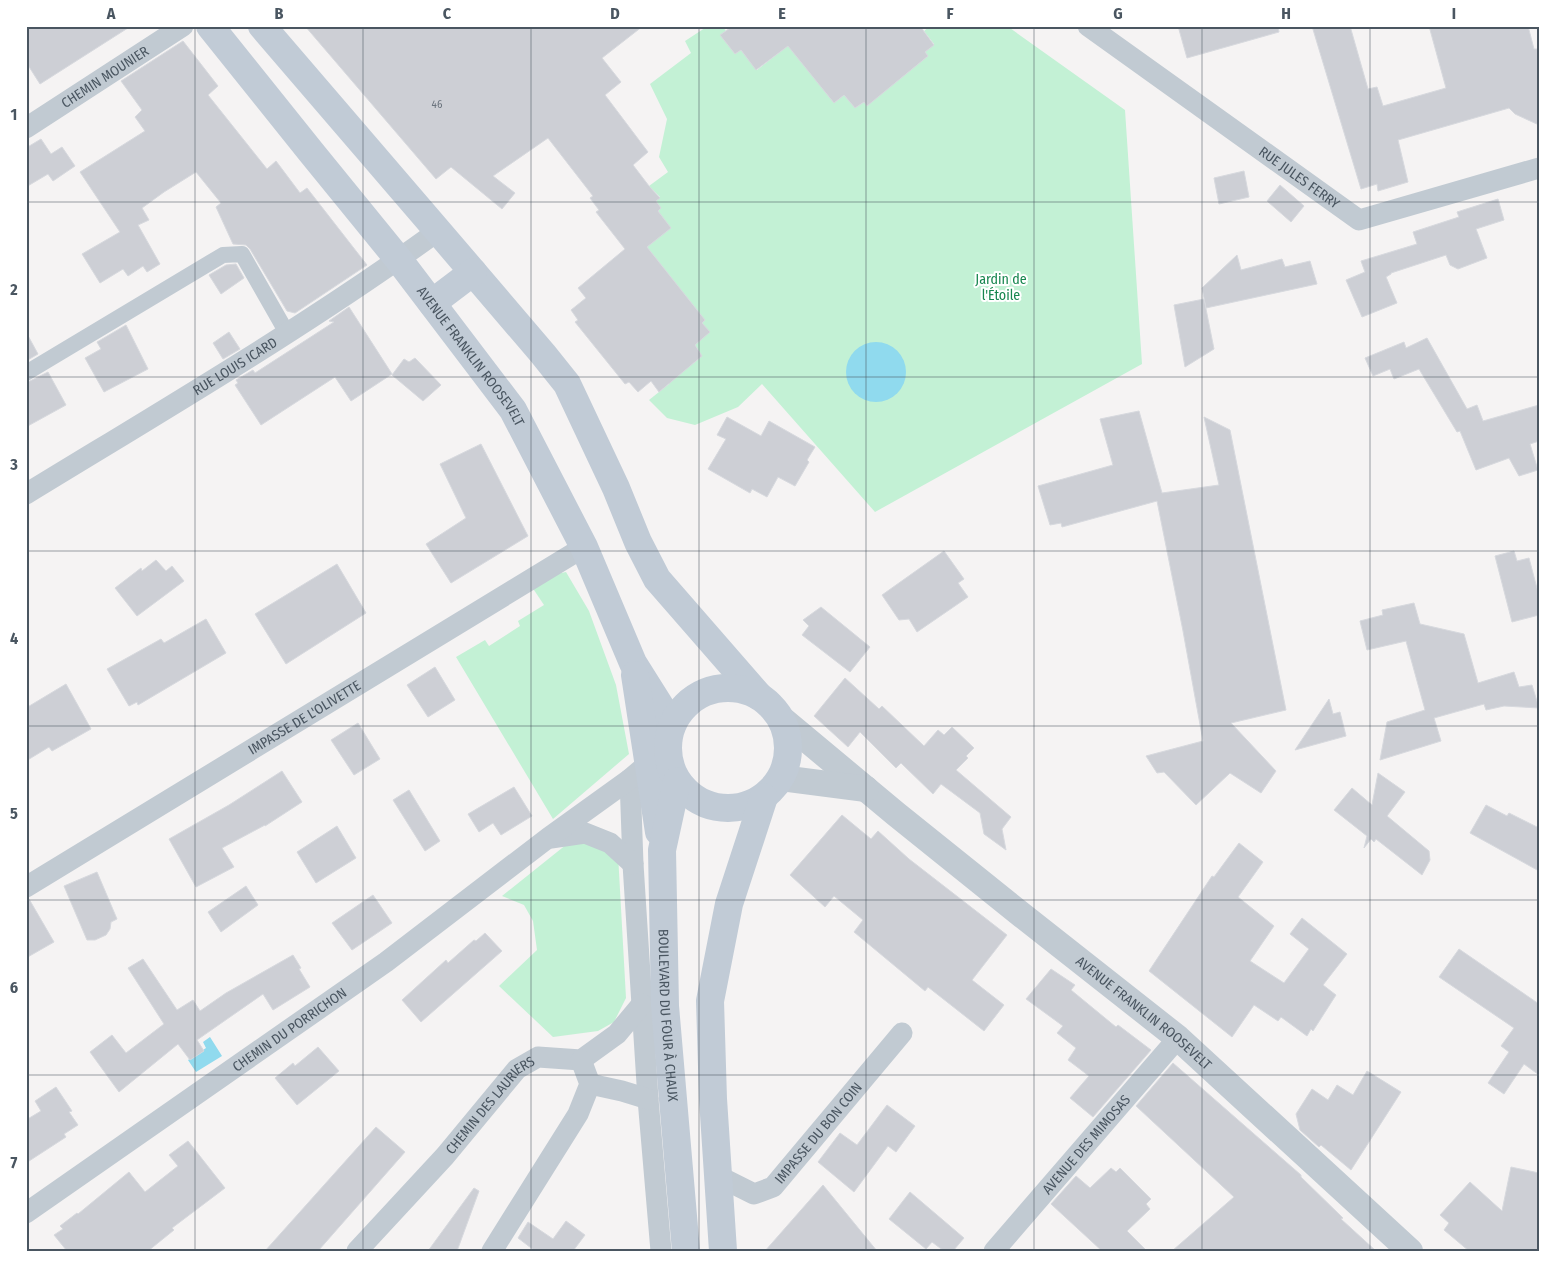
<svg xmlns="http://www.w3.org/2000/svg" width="1565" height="1277" viewBox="0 0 1565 1277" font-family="'Fira Sans Condensed',sans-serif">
	<rect width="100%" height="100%" fill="#f5f3f3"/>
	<g fill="#c3f1d5">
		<polygon points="708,26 722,26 726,31 721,35 735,54 741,50 757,70 799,37 826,93 834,103 844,95 855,108 864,102 867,105 928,56 925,52 934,44 924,31 930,26 1007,26 1125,110 1142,364 875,512 762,384 738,407 695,425 667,418 649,400 669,384 666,379 694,363 702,356 695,345 709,332 643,250 670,228 658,211 661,208 656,201 660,197 649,186 668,172 659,157 667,119 650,84 691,53 685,41"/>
		<polygon points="566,572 589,611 616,685 629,754 553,819 456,657 485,640 489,646 520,626 518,621 544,605 532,587 552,575"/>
		<polygon points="593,839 618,854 626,998 614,1022 598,1031 553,1037 499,986 537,950 533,921 524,905 502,896 567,844"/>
	</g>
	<g fill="#90daee">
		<circle cx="876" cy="372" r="30"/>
		<polygon points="210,1037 222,1056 196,1072 188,1060 206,1048 203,1042"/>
	</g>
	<g fill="#cdcfd5" stroke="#d7d9de">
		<polygon points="26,26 131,26 40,84 26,62"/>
		<polygon points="305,26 643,26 602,58 621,82 605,95 648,152 633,165 649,186 660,198 656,201 661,208 658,211 671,228 647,247 705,320 702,323 710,332 695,345 702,356 659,392 651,381 638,392 629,382 625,384 575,322 578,320 571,310 586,298 578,288 625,249 596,212 599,210 590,198 593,196 548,138 493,176 515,193 502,209 451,167 436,179"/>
		<polygon points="733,26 920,26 934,45 925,52 928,56 895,83 867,106 864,102 855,108 844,95 834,103 788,46 756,70 741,50 735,54 720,35"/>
		<polygon points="1178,26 1278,26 1279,32 1187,58"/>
		<polygon points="1312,26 1350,26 1368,89 1377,87 1383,106 1446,88 1429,26 1528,26 1534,49 1539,49 1539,125 1515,114 1509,108 1398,140 1408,182 1378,191 1377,184 1361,189"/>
		<polygon points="183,41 218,86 208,95 267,169 276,161 300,193 307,188 367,265 295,313 287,311 250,249 246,245 233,244 216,207 221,203 196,172 164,192 142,208 149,220 138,225 160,264 147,272 143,266 128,276 123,269 100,283 82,254 120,232 80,172 145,131 135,117 142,110 121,81"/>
		<polygon points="41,139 51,154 62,147 75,166 53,181 48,174 26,187 26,148"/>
		<polygon points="1244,171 1249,197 1219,204 1214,178"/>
		<polygon points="1280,185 1304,206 1291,222 1267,201"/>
		<polygon points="1498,199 1504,220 1476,229 1487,258 1458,269 1450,265 1446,255 1391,273 1391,274 1386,277 1397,303 1362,317 1346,280 1365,272 1361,261 1417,244 1413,232 1459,217 1457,212"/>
		<polygon points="1237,255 1241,270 1282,259 1285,267 1310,261 1317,284 1206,308 1202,288"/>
		<polygon points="236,264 244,278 221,294 209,275 226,265"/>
		<polygon points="1204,299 1214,349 1185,367 1174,305"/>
		<polygon points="349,307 392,374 351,401 335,377 261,425 235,385 238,383 236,380 253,370 255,373 334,322 329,321"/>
		<polygon points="126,325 148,369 104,392 85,358 101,349 97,342"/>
		<polygon points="26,332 38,354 26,361"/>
		<polygon points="229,332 240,349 223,359 213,343"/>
		<polygon points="1427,338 1467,409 1477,405 1483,421 1539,405 1539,441 1530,444 1538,470 1519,476 1509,458 1476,470 1460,431 1457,432 1419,369 1394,379 1390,369 1373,376 1365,358 1404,342 1406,348"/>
		<polygon points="415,358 441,385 423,401 392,375 404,359 409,362"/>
		<polygon points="48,372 66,405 26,427 26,383"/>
		<polygon points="1139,411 1162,493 1219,485 1204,417 1230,430 1286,710 1231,723 1276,771 1261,793 1230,773 1196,805 1164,772 1157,773 1146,756 1203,741 1183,631 1157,501 1062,527 1061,523 1050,525 1038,486 1113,465 1100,419"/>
		<polygon points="727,417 761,436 769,421 815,447 807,460 809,462 795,486 778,477 767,497 752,489 750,493 708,469 726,439 717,435"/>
		<polygon points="481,444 528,536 451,583 426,544 466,518 440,464"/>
		<polygon points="944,551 964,579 958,583 968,597 917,632 909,619 899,620 882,595"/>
		<polygon points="1514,551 1517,561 1529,558 1539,596 1539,615 1512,622 1495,556"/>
		<polygon points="156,560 166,571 172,566 184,581 137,616 115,588 141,568 142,571"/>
		<polygon points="337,564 366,613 286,664 255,614"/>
		<polygon points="1414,603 1420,624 1464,634 1478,683 1514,672 1519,687 1532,685 1539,708 1504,706 1486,710 1484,704 1434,718 1441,741 1380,760 1387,722 1425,710 1406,641 1367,650 1360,621 1383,615 1382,610"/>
		<polygon points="821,607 870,647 850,672 802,635 809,626 803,620"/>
		<polygon points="206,619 226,653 138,705 137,702 129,706 107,669 161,639 164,643"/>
		<polygon points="435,667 455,700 428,717 407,685"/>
		<polygon points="845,678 879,709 882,706 924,746 938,730 944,735 952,727 974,748 966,756 968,758 956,770 1011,817 1002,829 1006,850 984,834 980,813 941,784 933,794 901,763 896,768 860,732 848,747 814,716"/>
		<polygon points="66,684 91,729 52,751 49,747 26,761 26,708"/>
		<polygon points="1329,699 1333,714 1340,712 1346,736 1295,750"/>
		<polygon points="358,723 380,759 354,775 331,740"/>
		<polygon points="282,771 302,802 265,826 265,825 222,848 234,867 196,887 169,839 229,805"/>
		<polygon points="1378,773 1405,792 1387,816 1429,851 1430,860 1422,875 1376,839 1374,842 1371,839 1364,848 1367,836 1334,810 1352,788 1372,805"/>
		<polygon points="514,787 532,816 501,835 493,823 479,832 468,814"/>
		<polygon points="409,790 440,841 425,851 393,800"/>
		<polygon points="1486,805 1507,816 1509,813 1539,828 1539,871 1470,833"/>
		<polygon points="842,815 871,839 878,831 909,859 1007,935 972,980 1004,1005 984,1031 928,987 925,991 854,932 863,920 834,896 825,907 790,875"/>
		<polygon points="337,826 356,858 316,883 297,852"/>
		<polygon points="1239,843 1263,862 1238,897 1274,926 1250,961 1284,983 1309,949 1290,934 1302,918 1347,954 1323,985 1336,995 1313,1031 1311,1029 1307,1036 1281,1017 1278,1021 1254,1005 1232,1037 1149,971 1212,876 1214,877"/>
		<polygon points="97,872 117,919 111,922 110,929 106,935 95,940 87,940 64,886"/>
		<polygon points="246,886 258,905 221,932 208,912"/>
		<polygon points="373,895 392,923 352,950 332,923"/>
		<polygon points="26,899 29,899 54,942 26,958"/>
		<polygon points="485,933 502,951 421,1022 402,1000 446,960 448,963 474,940 476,941"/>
		<polygon points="1459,949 1539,1004 1539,1075 1524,1064 1504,1094 1488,1083 1509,1052 1501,1046 1514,1028 1439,977"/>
		<polygon points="293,955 301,968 299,969 310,987 273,1010 263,994 197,1040 204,1051 190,1060 178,1044 119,1092 90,1052 112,1035 126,1053 164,1024 128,968 143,959 177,1010 193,1000 200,1011 226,993"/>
		<polygon points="1051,969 1075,985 1071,990 1116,1027 1118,1025 1151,1050 1093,1117 1070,1098 1089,1076 1068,1060 1076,1048 1057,1033 1063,1026 1026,999"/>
		<polygon points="318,1047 339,1071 297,1105 275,1078 293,1063 295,1066"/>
		<polygon points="1173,1063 1301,1175 1301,1177 1343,1218 1341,1219 1376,1251 1172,1251 1234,1197 1136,1106"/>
		<polygon points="1367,1071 1401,1092 1351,1170 1321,1145 1319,1147 1300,1130 1296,1114 1312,1089 1328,1100 1337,1085 1353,1095"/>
		<polygon points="56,1087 72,1111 69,1112 78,1125 64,1134 66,1137 26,1163 26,1120 41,1111 35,1101"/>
		<polygon points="887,1105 915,1126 896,1152 888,1146 854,1192 818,1162 840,1133 857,1145"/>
		<polygon points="376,1127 405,1152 318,1251 265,1251"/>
		<polygon points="188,1141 225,1188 172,1228 174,1230 148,1251 67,1251 54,1235 63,1229 60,1226 77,1213 78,1214 129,1172 145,1192 178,1166 169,1155"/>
		<polygon points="1511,1167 1539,1173 1539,1251 1469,1251 1444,1230 1449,1223 1440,1215 1470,1182 1502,1211"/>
		<polygon points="1111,1168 1116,1172 1120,1168 1151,1199 1146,1204 1150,1209 1127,1231 1147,1251 1102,1251 1051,1204 1076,1176 1090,1188"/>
		<polygon points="823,1185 877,1251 765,1251"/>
		<polygon points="474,1188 479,1191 457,1251 428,1251"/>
		<polygon points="910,1192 964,1238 953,1251 944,1251 932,1242 926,1249 889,1219"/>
		<polygon points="566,1221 585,1235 573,1251 535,1251 518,1238 528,1222 553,1239"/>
	</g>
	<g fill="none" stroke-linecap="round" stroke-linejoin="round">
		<polyline stroke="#c1cad2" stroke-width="16" points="26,373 223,255 242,254 287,333"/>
		<g stroke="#c1cad2" stroke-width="21">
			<path id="s1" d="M1088 26 1359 220 1539 168"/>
			<path id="s2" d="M26 128 183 26"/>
			<path id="s3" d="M26 494C165 409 307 326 438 231"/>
			<polyline points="630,779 633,864 648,1099 661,1251"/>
			<polyline points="551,838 585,833 610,843 633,864"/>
			<path id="s4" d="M26 887 584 547"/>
			<polyline points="590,1084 622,1091 648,1099"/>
			<path id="s5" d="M718 1176 754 1194 773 1187 902 1033"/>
			<path id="s6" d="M26 1213 386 962 548 838 630 779 650 762"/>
			<path id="s7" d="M357 1251 445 1156 517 1069 538 1057 581 1060 617 1034 642 1004"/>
			<polyline points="492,1251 578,1114 590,1084 581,1060"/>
			<path id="s8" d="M994 1251 1178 1038"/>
		</g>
		<g stroke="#c1cad2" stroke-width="26">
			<path id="s9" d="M782 719 896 814 1023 916 1178 1038 1410 1251"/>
			<polyline points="781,778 866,789"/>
		</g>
		<g stroke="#c1cbd6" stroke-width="28">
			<path id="s10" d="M210 26 311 152 399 260 513 410 584 547 633 663 672 725"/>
			<polyline points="262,26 438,231 543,354 567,384 616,488 638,542 657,579 759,696"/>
			<polyline points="432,303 473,272"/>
			<polyline points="635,675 659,832"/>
			<circle cx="728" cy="748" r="60"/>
			<path id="s11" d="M677 781 662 850 665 1006 686 1251"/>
			<polyline points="723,1251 713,1099 710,1001 729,904 764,797"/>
		</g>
	</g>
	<path fill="none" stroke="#4a5661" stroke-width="1" stroke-opacity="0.55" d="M195 26V1251M363 26V1251M531 26V1251M699 26V1251M866 26V1251M1034 26V1251M1202 26V1251M1370 26V1251M26 202H1539M26 377H1539M26 551H1539M26 726H1539M26 900H1539M26 1075H1539"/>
	<g text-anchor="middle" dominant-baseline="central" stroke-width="4" stroke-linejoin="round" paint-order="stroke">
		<g font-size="11" fill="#6b747e">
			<text x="437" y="104">46</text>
		</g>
		<g font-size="14" fill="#4a5661" stroke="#fff">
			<text stroke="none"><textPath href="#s2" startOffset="94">CHEMIN MOUNIER</textPath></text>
			<text stroke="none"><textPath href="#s1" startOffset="260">RUE JULES FERRY</textPath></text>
			<text stroke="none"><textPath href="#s10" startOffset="421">AVENUE FRANKLIN ROOSEVELT</textPath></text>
			<text stroke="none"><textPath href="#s3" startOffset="245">RUE LOUIS ICARD</textPath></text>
			<text stroke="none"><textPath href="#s4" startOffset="326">IMPASSE DE L'OLIVETTE</textPath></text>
			<text stroke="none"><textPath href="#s9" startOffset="466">AVENUE FRANKLIN ROOSEVELT</textPath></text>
			<text stroke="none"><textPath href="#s11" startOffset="236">BOULEVARD DU FOUR À CHAUX</textPath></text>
			<text stroke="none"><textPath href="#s6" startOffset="321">CHEMIN DU PORRICHON</textPath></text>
			<text stroke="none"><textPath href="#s7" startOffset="198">CHEMIN DES LAURIERS</textPath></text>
			<text stroke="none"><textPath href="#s5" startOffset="131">IMPASSE DU BON COIN</textPath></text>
			<text stroke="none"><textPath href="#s8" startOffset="141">AVENUE DES MIMOSAS</textPath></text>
		</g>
		<g font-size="14" fill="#17864f" stroke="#fff">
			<text x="1001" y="279">Jardin de<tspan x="1001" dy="16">l'Étoile</tspan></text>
		</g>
	</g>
	<rect width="1565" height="1277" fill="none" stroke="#ffffff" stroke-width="55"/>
	<rect x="28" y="28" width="1510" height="1222" fill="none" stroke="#4a5661" stroke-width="2"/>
	<g font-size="16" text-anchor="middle" font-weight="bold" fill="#4a5661">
		<text x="111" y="19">A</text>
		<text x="279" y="19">B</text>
		<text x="447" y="19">C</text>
		<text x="615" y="19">D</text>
		<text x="782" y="19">E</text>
		<text x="950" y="19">F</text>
		<text x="1118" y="19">G</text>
		<text x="1286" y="19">H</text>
		<text x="1454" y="19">I</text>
		<text x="14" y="120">1</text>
		<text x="14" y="295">2</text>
		<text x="14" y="470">3</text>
		<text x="14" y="644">4</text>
		<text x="14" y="819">5</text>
		<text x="14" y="993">6</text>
		<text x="14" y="1168">7</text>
	</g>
</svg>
